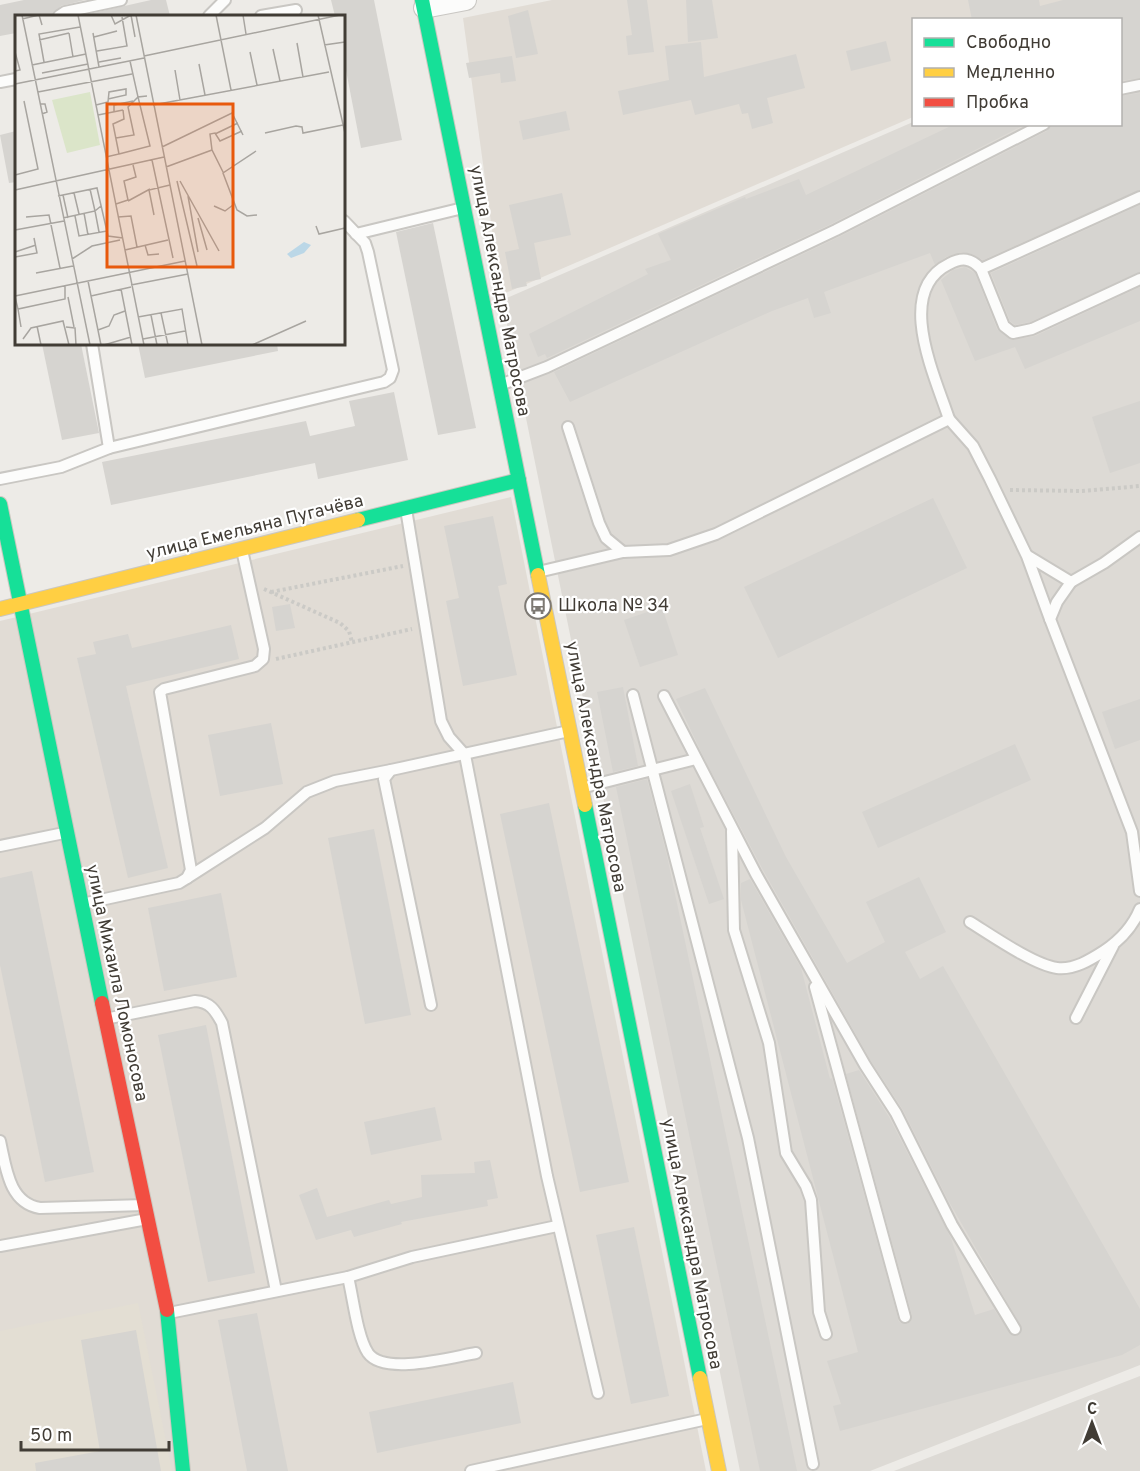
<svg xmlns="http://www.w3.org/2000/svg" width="1140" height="1471" viewBox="0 0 1140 1471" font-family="Overpass,sans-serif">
	<rect width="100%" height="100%" fill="#edebe7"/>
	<g fill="#e1dcd5">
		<polygon points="552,0 1103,0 1109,19 914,20 913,117 501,295 463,18"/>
		<polygon points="511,497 706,1471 0,1471 0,621"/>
	</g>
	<g fill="#dddad5">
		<polygon points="1140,0 1140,1365 870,1471 740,1471 502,300 913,122 914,124 1120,124 1120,20"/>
		<polygon points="1140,1376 1140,1471 894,1471"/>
	</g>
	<polygon fill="#e3ded3" points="138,1303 172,1471 0,1471 0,1331"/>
	<g fill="#d6d4d0">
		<polygon points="24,0 85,0 61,6 52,16 16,16 16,33 0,36 0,5"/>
		<polygon points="151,0 166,0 170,16 80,16"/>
		<polygon points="331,0 374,0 402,140 361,148 344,60 344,16 335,16"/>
		<polygon points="627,0 647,0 654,52 628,55 626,36 632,35"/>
		<polygon points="686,0 712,0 718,38 688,42"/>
		<polygon points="968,0 1039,0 1040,6 1063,0 1140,0 1140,78 1120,81 1120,20 972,20"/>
		<polygon points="528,10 538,54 516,58 508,16"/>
		<polygon points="886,41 891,61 851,71 846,51"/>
		<polygon points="701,42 704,77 796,54 805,88 767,98 773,123 752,129 748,113 742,114 739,104 695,115 691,100 623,115 618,91 669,80 665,46"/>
		<polygon points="512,56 516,81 501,83 500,73 469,78 466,63"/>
		<polygon points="1140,93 1140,190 983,260 972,254 961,252 946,257 935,265 930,253 824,292 831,313 814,318 808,298 772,311 570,402 554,372 839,237 1047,131 1051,124 1120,124 1120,96"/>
		<polygon points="566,111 570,130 523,140 519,121"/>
		<polygon points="955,124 1026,124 833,223 547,358 545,354 538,357 529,334 648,274 645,269 671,260 658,234 745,197 746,199 799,179 806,195"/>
		<polygon points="16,131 16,182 9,183 0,135"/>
		<polygon points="562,193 571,235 534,243 541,279 526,282 527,286 512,289 505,252 519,249 509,205"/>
		<polygon points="1140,205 1140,272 1030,322 1015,325 1010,321 991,273"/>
		<polygon points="433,223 476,428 438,435 396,232"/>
		<polygon points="965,267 975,273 997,329 1011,340 1035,336 1140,287 1140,321 1025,369 1015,347 975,361 941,280 953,270"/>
		<polygon points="42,344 81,344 99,433 62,440"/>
		<polygon points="138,344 277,344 278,351 145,378"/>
		<polygon points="394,392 408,460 318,479 315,463 111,505 102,462 306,421 310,436 355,426 349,401"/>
		<polygon points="1140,401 1140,463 1110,473 1092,417"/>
		<polygon points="933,498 967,568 778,658 744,587"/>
		<polygon points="493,516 507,584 498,586 517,675 463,686 446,601 459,598 444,526"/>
		<polygon points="290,604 295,628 276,631 272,607"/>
		<polygon points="662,607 678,655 640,667 624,620"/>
		<polygon points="231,625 239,659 126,686 168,868 128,878 77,658 96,654 93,642 128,634 132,648"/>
		<polygon points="623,687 638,766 613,772 597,692"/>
		<polygon points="705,688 786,857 847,963 885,942 866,902 919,877 946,932 905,952 920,979 943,966 1140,1309 1140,1345 1122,1355 840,1431 833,1406 841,1404 827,1361 858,1352 741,900 741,883 750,879 801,968 830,1079 832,1078 899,1322 908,1324 912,1315 846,1074 859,1070 889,1117 951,1238 975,1315 994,1309 1011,1335 1018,1336 1022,1328 948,1200 903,1110 871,1061 763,870 706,762 676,699"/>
		<polygon points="1140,699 1140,740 1115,749 1102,712"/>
		<polygon points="271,723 283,784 220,796 208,735"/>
		<polygon points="1015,744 1031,780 878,848 862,812"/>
		<polygon points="647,779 667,856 797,1471 760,1471 616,787"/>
		<polygon points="690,784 704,827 700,828 724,899 709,904 671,791"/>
		<polygon points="549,803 629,1182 580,1192 500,814"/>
		<polygon points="374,829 411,1015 365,1024 328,838"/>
		<polygon points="32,871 94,1172 45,1182 0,965 0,878"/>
		<polygon points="221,893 237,977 164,991 148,908"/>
		<polygon points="206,1025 255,1273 208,1282 158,1035"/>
		<polygon points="435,1107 442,1140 371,1155 364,1122"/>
		<polygon points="490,1160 498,1198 487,1200 488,1206 401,1222 402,1224 354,1237 351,1230 316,1240 299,1195 317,1188 327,1217 389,1200 391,1204 422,1197 421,1175 475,1173 474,1162"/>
		<polygon points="634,1227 669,1396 631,1404 596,1235"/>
		<polygon points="257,1313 288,1471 247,1471 218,1320"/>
		<polygon points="136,1330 161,1471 36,1471 35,1463 100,1451 81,1340"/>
		<polygon points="513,1382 521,1423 377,1453 369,1412"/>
	</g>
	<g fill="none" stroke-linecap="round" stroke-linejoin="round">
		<g stroke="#c9c7c3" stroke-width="14">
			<g id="lane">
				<polyline points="59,16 65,12 121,0"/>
				<polyline points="209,16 225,0"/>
				<polyline points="261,16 296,10"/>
				<polyline points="0,82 16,79"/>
				<polyline points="1120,89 1140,85"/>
				<polyline points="356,234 463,208"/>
				<polyline points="981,269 1140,197"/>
				<polyline points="500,385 547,367 836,230 1044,124"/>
				<path d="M949 419C935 376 894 291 949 264 962 257 971 258 981 269L1004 326 1013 333 1032 329 1140 279"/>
				<polyline points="568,427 599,523 606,538 623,552"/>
				<polyline points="109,448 384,382 390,378 393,370 368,252 365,243 344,221"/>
				<polyline points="0,479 61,467 109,448 92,344"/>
				<polyline points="406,509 441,721 449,737 465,755 547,1176 598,1393"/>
				<polyline points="1140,537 1104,563 1071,582 1057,602 1050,619 1132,832 1140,891"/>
				<polyline points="1028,556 1071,582"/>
				<polyline points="538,572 623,552 669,550 716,534 949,419 973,446 990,479 1027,556 1050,619"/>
				<polyline points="633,695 748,1138 813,1464"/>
				<polyline points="664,696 756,874 865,1065 896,1113 952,1225 1015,1329"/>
				<polyline points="581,788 696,759"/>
				<polyline points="732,831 734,930 769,1043 786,1153 806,1186 811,1200 819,1312 826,1334"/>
				<polyline points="0,846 64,833"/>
				<polyline points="187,878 265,828 307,792 335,781 391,770"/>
				<polyline points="82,904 179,883 187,878 191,870 160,692 164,689 255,666 263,659 264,649 242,550"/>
				<path d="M970 922C991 935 1034 965 1057 968 1074 970 1090 960 1104 951 1119 941 1133 926 1140 909"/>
				<polyline points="815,987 905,1317"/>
				<polyline points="431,1005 384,779 391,770 569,731"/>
				<polyline points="1076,1018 1113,946"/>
				<path d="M105 1019 195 1001C210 1002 215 1010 222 1023L276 1291"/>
				<path d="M0 1141C6 1168 9 1203 40 1208L145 1205"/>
				<polyline points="0,1246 147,1219"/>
				<path d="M348 1277C353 1297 357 1336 368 1353 384 1376 452 1357 476 1353"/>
				<polyline points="169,1313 348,1277 412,1257 557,1226"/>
				<polyline points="471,1471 707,1419"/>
			</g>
		</g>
		<g stroke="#c9c7c3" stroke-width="22">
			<polyline id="street" points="424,8 466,0"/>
		</g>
		<g stroke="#cbc7bf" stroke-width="16">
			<g id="fast">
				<polyline points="422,0 538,575"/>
				<polyline points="0,504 102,1003"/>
				<polyline points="358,520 519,480"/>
				<polyline points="585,805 700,1378"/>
				<polyline points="167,1310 183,1471"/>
			</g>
		</g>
		<g stroke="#cbc7bf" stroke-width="16">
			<g id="slow">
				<polyline points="538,575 585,805"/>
				<polyline points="0,609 358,520"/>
				<polyline points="700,1378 719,1471"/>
			</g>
		</g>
		<g stroke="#cbc7bf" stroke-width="16">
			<polyline id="jam" points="102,1003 167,1310"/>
		</g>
		<g stroke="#cbcac6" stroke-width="4" stroke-dasharray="3 3" stroke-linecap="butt">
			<polyline points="1010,490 1082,491 1140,486"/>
			<polyline points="264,589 340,623 349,631 352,642"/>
			<polyline points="271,592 403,566"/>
			<polyline points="276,659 412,629"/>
		</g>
		<use href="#lane" stroke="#fcfcfb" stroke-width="10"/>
		<use href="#street" stroke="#fcfcfb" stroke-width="20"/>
		<use href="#fast" stroke="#16e098" stroke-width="14"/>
		<use href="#slow" stroke="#ffcf43" stroke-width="14"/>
		<use href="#jam" stroke="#f24e42" stroke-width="14"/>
	</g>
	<defs>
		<g id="bus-ring" transform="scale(1.35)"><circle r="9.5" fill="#fff" stroke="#7d7973" stroke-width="1.5"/><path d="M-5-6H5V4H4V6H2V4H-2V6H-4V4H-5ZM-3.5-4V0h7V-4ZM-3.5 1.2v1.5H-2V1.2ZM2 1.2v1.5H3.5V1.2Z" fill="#7d7973"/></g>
	</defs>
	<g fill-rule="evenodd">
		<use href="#bus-ring" x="538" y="606"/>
	</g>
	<g text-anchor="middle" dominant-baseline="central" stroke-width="4.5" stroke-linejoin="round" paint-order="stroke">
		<g font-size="18" fill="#413c35" stroke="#fff">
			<text transform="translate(499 291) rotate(79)">улица Александра Матросова</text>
			<text transform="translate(255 528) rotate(-14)">улица Емельяна Пугачёва</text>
			<text transform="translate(595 767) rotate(79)">улица Александра Матросова</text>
			<text transform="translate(116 983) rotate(78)">улица Михаила Ломоносова</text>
			<text transform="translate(691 1244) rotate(79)">улица Александра Матросова</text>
		</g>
		<g font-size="18" fill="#413c35" stroke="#fff" text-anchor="start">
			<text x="558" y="606">Школа № 34</text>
		</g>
	</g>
	<g transform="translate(15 15)">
		<rect width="330" height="330" fill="#edebe7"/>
		<path d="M75 77 85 130 52 138 37 85Z" fill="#dbe5c9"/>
		<path d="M289 227 296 230 289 238 276 243 272 239Z" fill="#bbd7e7"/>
		<path fill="none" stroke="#a8a5a0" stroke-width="1.5" d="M7 0 75 330M63 0 129 330M96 0 100 9 116 0M116 0 120 22M121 0 187 330M201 0 216 75M228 0 231 19M303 0 330 118M7 4 24 0 27 10M54 18 58 42M78 18 84 52M79 22 102 16M24 25 54 18M282 28 288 62M309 30 330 27M258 34 265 66M82 36 112 31 107 2M0 37 5 55 0 56M235 37 242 70M129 41 325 0M29 47 24 19 65 12M84 47 106 43M184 49 190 80M17 50 71 39M160 55 165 85M27 58 73 49M0 69 129 43M23 77 117 59M25 89H30L32 97 27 99M81 90 93 87 94 77 111 74V80L93 84M138 90 314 57M99 97V90L118 86M83 100 108 95M250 118 281 111 287 112 288 118 328 110M200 119 223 108M101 123 119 120 113 92 123 82 115 46M147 132 217 98 228 120M197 135 195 119 200 118 205 126 227 116M241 136 208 158 222 195 232 201 242 200M104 139 135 131 123 82 132 81M91 142 104 139 98 109 109 104 108 95M137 145 158 243M151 152 197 135 208 157M0 160 23 154 9 86M162 166 182 251M165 166 204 236M0 175 149 142M59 178 64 199M48 180 53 203M43 181 82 173 93 221 108 223M173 181 183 237M113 186 135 174M101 189 113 185 109 166 121 162 118 150M199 191 210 196 218 190M69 198 73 220M139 200 134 175 155 170M60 201 64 221 92 216M11 202 34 200 45 253M103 202 116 201 122 232M48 203 80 196 75 174M183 203 192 235M301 211 304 219 330 213M0 215 49 206M84 217 80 196 86 191M130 230 133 240 144 239M110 235 153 225M0 237 21 230M0 242 22 238 19 223M57 244 77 231 105 225M21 258 58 251M73 266 86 330M116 270 173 259M106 274 117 330M0 281 170 246M76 281 116 272M0 282 3 294 50 284V270M53 282 59 312M3 294 6 312M146 298 153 330M136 300 142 330M123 302 167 294 173 330M22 311 26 330M51 312 60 313 61 330M83 315 94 311 99 300 110 296M8 324 16 313 48 306 54 330M128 324 170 316M89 330 116 322M237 330 291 306"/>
		<path fill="#e8590c" fill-opacity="0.15" stroke="#e8590c" stroke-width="3" d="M92 89H218V252H92Z"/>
		<rect width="330" height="330" fill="none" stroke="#413c35" stroke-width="3"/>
	</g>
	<rect x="912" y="18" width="210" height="108" fill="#ffffff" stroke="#b3b1ae" stroke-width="1.5"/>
	<rect x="924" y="38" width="30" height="9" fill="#16e098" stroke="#b3b1ae" stroke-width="1.5"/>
	<text x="966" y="48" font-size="18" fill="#413c35">Свободно</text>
	<rect x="924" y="68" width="30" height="9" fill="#ffcf43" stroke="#b3b1ae" stroke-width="1.5"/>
	<text x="966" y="78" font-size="18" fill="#413c35">Медленно</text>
	<rect x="924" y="98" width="30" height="9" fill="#f24e42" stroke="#b3b1ae" stroke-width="1.5"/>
	<text x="966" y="108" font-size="18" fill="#413c35">Пробка</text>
	<g transform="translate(1092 1423)" stroke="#ffffff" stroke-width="4.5" paint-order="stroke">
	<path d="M0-4.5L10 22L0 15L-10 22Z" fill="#413c35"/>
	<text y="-9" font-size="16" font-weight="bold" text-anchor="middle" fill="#413c35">С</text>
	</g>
	<path d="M21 1441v9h148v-9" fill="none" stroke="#413c35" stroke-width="3"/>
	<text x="30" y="1441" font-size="18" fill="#413c35" stroke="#ffffff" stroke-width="4.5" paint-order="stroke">50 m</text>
</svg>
